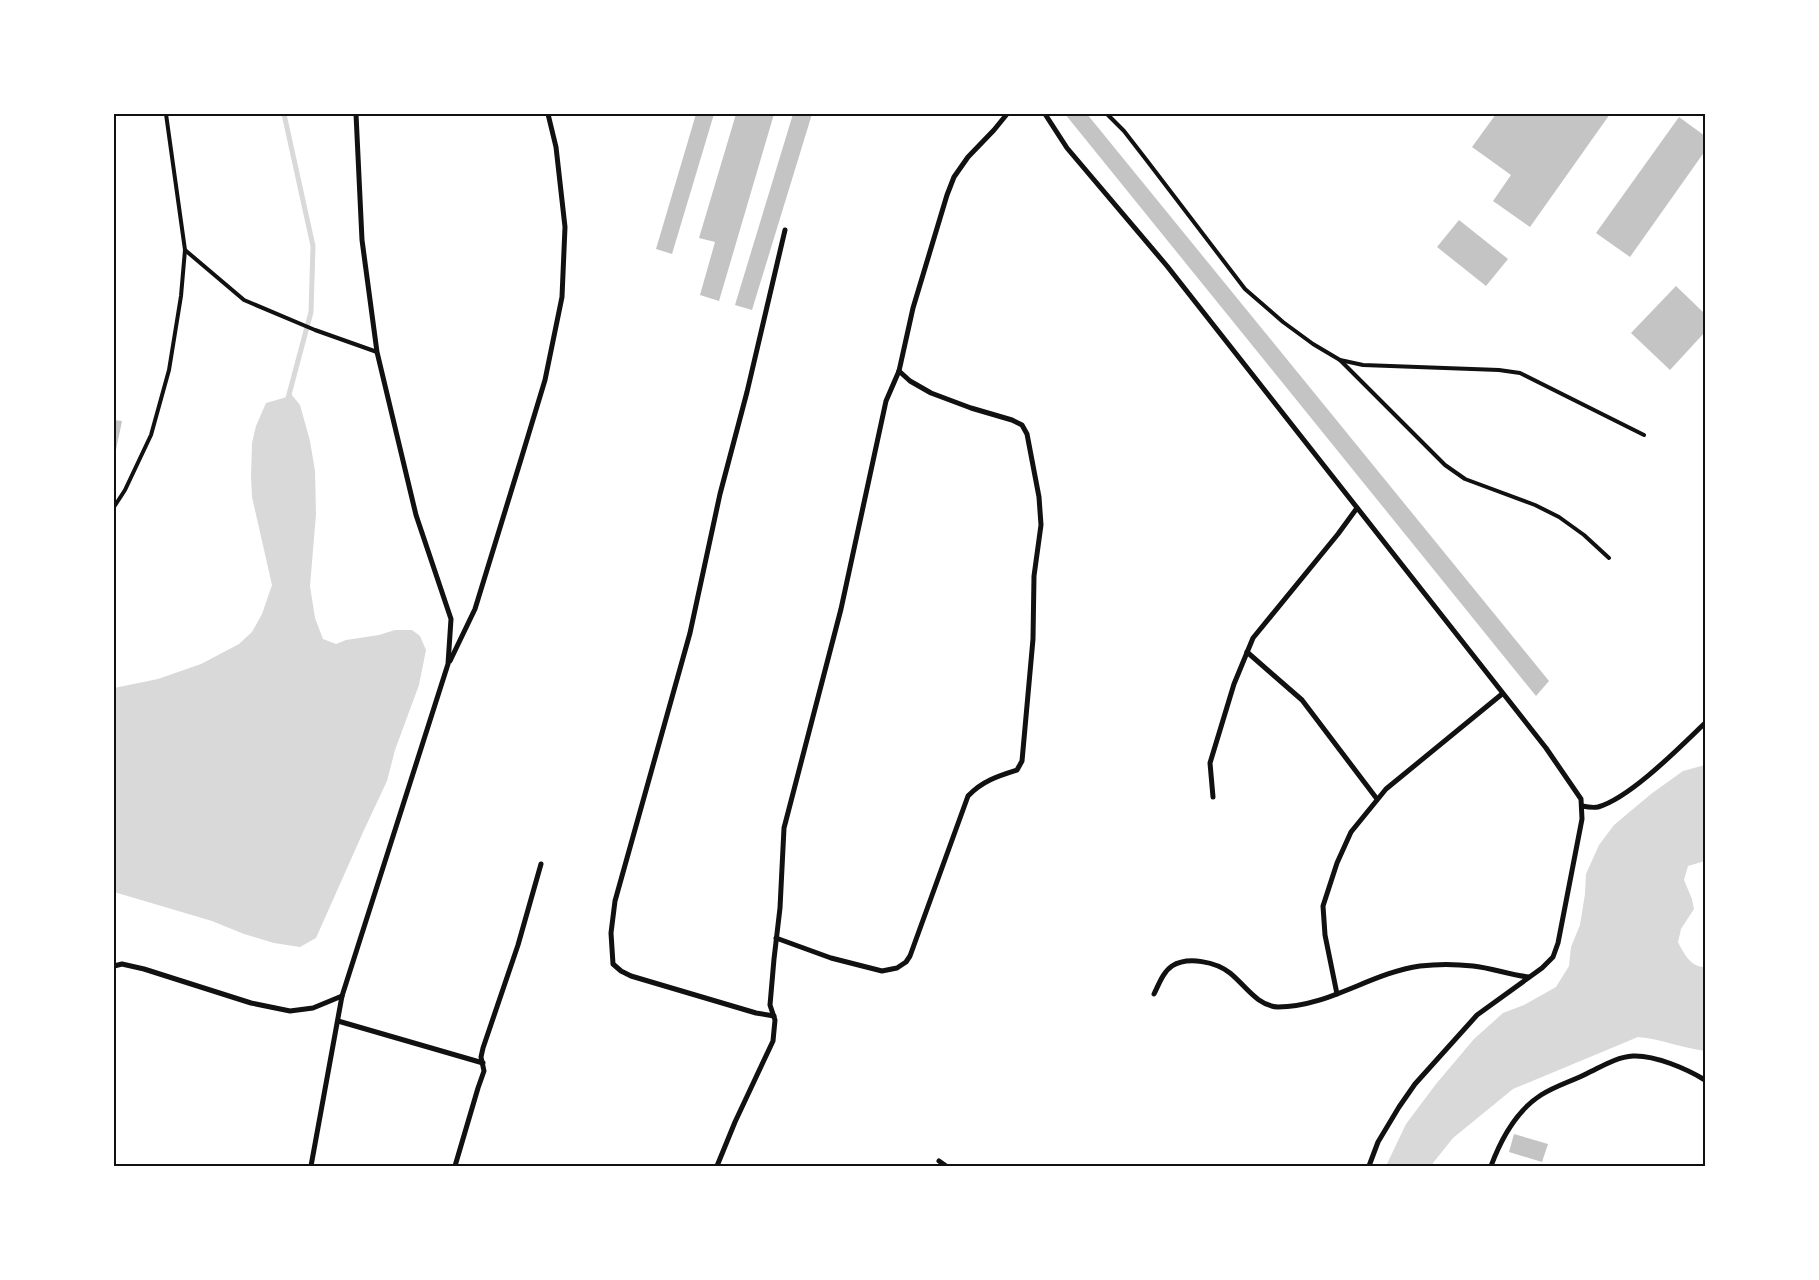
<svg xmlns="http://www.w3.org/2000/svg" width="1819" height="1280" viewBox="0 0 1819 1280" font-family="'PT Sans',sans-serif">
	<rect width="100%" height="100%" fill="#fff"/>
	<g fill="#d9d9d9">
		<polygon points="291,394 300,405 310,441 315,471 316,514 310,586 315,618 323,639 336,644 346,640 379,635 395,630 412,630 420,636 426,650 419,685 395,750 387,781 364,830 316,938 300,947 274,943 244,934 212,921 114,892 114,688 158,679 201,664 239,644 252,632 262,614 272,585 252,497 251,477 252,443 256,426 266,403 287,397"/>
		<path d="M1705 765V861L1688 866 1684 880 1692 899 1694 909 1681 929 1678 942C1683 952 1691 968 1705 967V1051C1682 1048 1661 1039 1638 1037L1513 1089 1453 1138 1433 1163 1432 1166H1386L1406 1124 1436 1084 1474 1039 1503 1013 1524 1005 1556 987 1569 966 1571 947 1580 925 1585 894 1586 874 1599 845 1614 825 1651 794 1683 771Z"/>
	</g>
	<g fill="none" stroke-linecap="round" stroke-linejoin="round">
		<polyline stroke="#d9d9d9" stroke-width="5" points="284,114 313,246 311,312 287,402"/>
	</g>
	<g fill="#c4c4c4">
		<polygon points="696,114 714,114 672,254 656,249"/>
		<polygon points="736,114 774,114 719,301 700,295 715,242 699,238"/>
		<polygon points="793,114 812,114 752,310 735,305"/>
		<polygon points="1065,114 1087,114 1549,681 1536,696"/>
		<polygon points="1496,114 1610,114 1530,227 1493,201 1511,175 1472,147"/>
		<polygon points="1679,117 1705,136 1705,151 1630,257 1596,233"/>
		<polygon points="1459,220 1508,259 1486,286 1437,247"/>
		<polygon points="1676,286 1705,314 1705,332 1670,370 1631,333"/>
		<polygon points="114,420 122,421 116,450 114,449"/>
		<polygon points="1514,1134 1548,1144 1542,1162 1509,1152"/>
	</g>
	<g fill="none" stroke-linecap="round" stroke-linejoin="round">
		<g stroke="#111" stroke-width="4">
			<polyline points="1107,114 1124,131 1148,162 1245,289 1283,322 1313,344 1340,360 1363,365 1499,370 1520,373 1644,435"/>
			<polyline points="185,250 244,300 315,330 377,352"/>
			<polyline points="1340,360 1445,465 1465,479 1535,505 1559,517 1584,535 1609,558"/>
			<polyline points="114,507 125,490 151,435 169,370 181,296 185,250 166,114"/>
		</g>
		<g stroke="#111" stroke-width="5">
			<polyline points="1045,114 1067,148 1167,266 1546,748 1581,799 1582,819 1558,943 1553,957 1542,968 1477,1015 1415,1084 1399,1107 1378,1142 1369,1166"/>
			<polyline points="1247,652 1302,700 1377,799"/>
			<polyline points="450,661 475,609 522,456 545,380 562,297 565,227 556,147 548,114"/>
			<polyline points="1213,797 1210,763 1234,684 1253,638 1338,534 1357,508"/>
			<path d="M1582 806C1587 807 1593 808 1598 807 1630 798 1680 747 1705 723"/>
			<path d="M776 938 831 958 882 971 897 968 906 962 910 956 968 796C982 781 998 776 1017 770L1022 761 1033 639 1034 576 1041 525 1039 497 1027 434 1022 425 1012 420 971 408 931 393 910 381 899 371"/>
			<polyline points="114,966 122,964 144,969 251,1003 290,1011 313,1008 342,996"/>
			<path d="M1154 994C1159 984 1163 972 1172 966 1188 956 1216 962 1230 973 1245 985 1257 1006 1278 1007 1328 1007 1371 973 1420 966 1436 964 1456 964 1473 966 1492 968 1510 975 1529 977"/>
			<polyline points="1337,994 1325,935 1323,906 1337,863 1351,832 1386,789 1502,694"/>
			<polyline points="774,1016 756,1013 631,976 621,971 613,964 611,933 615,901 690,633 720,494 747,392 785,230"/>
			<polyline points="338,1021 483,1063"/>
			<polyline points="939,1161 946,1166"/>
			<polyline points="311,1166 342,996 448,664 451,619 416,515 377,352 362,240 356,114"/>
			<polyline points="455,1166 478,1088 484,1071 481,1057 483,1048 518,945 541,864"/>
			<polyline points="717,1166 735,1122 773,1041 775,1020 770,1005 774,959 780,908 784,828 841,609 886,401 899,371 913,308 947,195 954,177 968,157 994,130 1007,114"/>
			<path d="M1491 1166C1501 1139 1516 1111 1541 1095 1555 1086 1572 1081 1586 1074 1601 1067 1616 1057 1633 1056 1655 1055 1687 1069 1705 1080"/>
		</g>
	</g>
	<rect width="1819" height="1280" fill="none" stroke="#ffffff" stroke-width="230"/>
	<rect x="115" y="115" width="1589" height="1050" fill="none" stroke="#111" stroke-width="2"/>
</svg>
